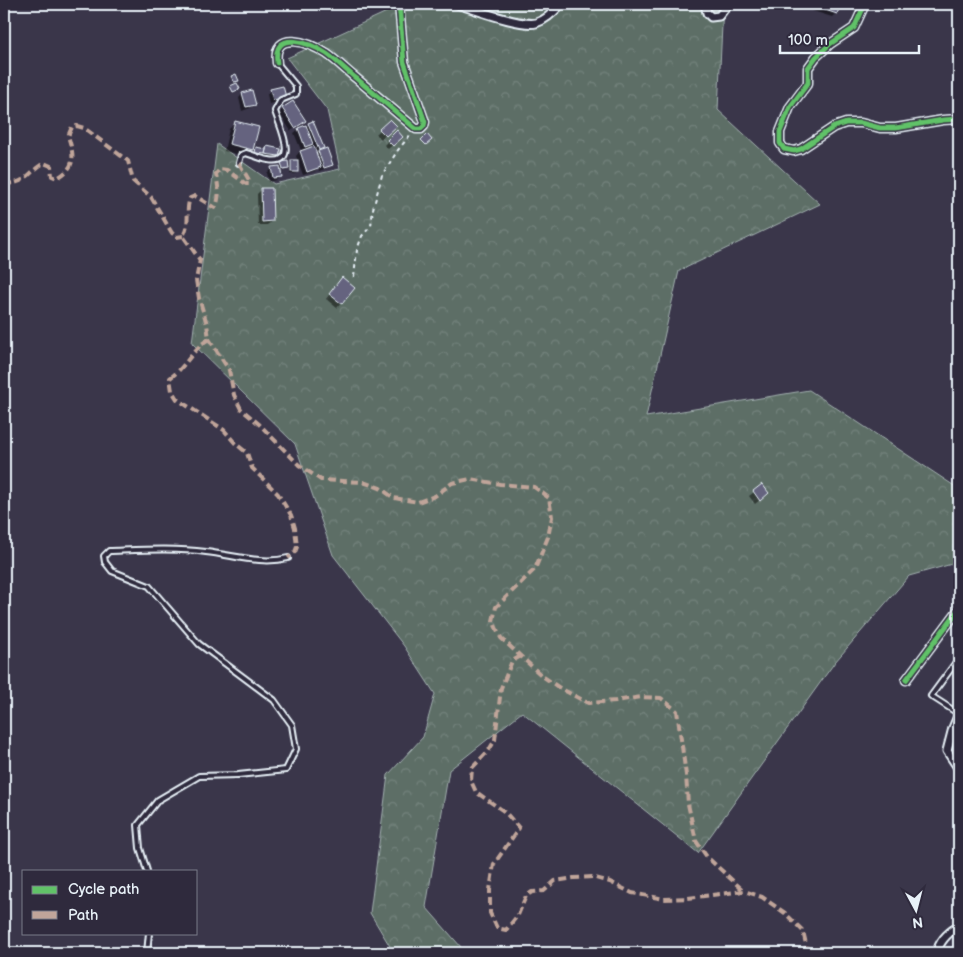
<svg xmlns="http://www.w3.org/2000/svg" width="963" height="957" viewBox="0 0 963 957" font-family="'Balsamiq Sans',sans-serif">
	<defs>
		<pattern id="forest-crowns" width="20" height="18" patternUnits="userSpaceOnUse" patternTransform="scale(1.25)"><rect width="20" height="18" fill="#5d6e66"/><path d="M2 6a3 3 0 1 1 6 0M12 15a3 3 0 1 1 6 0" fill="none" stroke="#74837d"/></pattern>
	</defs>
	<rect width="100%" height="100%" fill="#3a364a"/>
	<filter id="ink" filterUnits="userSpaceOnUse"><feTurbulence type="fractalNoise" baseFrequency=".02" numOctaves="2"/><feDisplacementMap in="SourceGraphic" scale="10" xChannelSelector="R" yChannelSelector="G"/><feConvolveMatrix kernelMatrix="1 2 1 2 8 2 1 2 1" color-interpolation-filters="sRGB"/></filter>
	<g filter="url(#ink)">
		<polygon fill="url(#forest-crowns)" stroke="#a2b0af" points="404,4 723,4 718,110 820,204 679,271 646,417 809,390 959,489 959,562 909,576 835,662 698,853 522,712 449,770 426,907 461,947 456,953 394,953 370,913 388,775 423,737 435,694 404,646 333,555 295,444 192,343 217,144 274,184 340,169 327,110 287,58"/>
		<g fill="#0007" fill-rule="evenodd">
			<polygon points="815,4 839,4 836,13 832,17 813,11"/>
			<polygon points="271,90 285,97 281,101 269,104 267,94"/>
			<polygon points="243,94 254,104 250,108 242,111 239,98"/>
			<polygon points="283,109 304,121 291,131 279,113"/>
			<polygon points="390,121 395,126 381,139 376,134"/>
			<polygon points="236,122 252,150 245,156 224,151 229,129"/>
			<path d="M309 124 322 147 318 152 326 149 331 164 327 168 319 171 318 168 315 171 303 175 296 156 301 150 294 133 299 129 306 127ZM311 144 312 148 305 151Z"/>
			<polygon points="397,132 401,137 388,149 384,145"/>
			<polygon points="267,147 279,150 278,156 274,160 254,154 256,148 264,150"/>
			<polygon points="291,162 297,172 295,174 290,174 290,163"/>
			<polygon points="282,163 288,169 279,171 280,176 276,180 269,182 267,173 271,169 281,167"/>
			<polygon points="261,190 272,221 267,225 258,225 257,194"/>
			<polygon points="338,283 354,288 337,308 326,299"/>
			<polygon points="762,486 763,497 755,504 749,496"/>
		</g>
		<g fill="#65647f" stroke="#e8f1f8">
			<polygon points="817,4 841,4 837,14 816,7"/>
			<polygon points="236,74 239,81 234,82 231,76"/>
			<polygon points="237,83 240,89 233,92 230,86"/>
			<polygon points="283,86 286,97 273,100 270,89"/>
			<polygon points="252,90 256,105 246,107 242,93"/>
			<polygon points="293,101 306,121 295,128 282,108"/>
			<polygon points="390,119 397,126 386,136 379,129"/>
			<polygon points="235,121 259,127 253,150 229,144"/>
			<polygon points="313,121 324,148 319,150 308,123"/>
			<polygon points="306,125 313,144 305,147 298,128"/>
			<polygon points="397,130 403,137 393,146 387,140"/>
			<polygon points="427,134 432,140 426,145 421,140"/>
			<polygon points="267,146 281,149 279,156 265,154"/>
			<polygon points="314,146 321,167 307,172 300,151"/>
			<polygon points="256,147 266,149 265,154 255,153"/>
			<polygon points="327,148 333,165 324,168 318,151"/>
			<rect x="291" y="160" width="7" height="12"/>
			<polygon points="288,161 289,169 283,170 281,162"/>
			<polygon points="280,166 282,177 273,178 271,167"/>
			<polygon points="261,188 272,188 273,221 262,222"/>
			<polygon points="342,277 355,288 342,304 329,294"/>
			<polygon points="762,484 769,493 760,501 753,491"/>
		</g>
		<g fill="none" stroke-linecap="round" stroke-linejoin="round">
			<g stroke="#e8f1f8" stroke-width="8">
				<g id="service">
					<path d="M239 163 241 155 246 153C254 155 261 159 269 160 301 166 278 123 275 111L281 100 296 94V86L277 63"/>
					<polyline points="959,714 931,696 959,658"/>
					<path d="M147 871 140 848 138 825 158 800 199 776 238 775 286 770 296 749 292 725 274 700 199 644 149 586 112 571 105 562 104 556 109 551C141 550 174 548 206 552 233 555 262 565 288 558"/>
					<polyline points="147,953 149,933"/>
				</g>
			</g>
			<g stroke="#e8f1f8" stroke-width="11">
				<g id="minor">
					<path d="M457 4C474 9 521 27 536 23 546 20 555 11 561 4"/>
					<polyline points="705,4 707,13 711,17 719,16 728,4"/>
					<polyline points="865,4 854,28 830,44 816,57 808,68 808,83 790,107 780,132 780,143 784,149 794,151 801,149 834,127 846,123 861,123 880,128 896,128 943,120 959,119"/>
					<path d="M277 63C272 28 310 43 327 54 337 61 347 71 357 79 376 95 396 112 416 129H421L424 126 425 122 404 62 399 4"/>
					<polyline points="906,680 959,609"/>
					<polyline points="959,714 953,728 947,751 959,769"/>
					<path d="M937 953C939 941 949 932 959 926"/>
				</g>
			</g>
			<polyline stroke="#e8f1f8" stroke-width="2" stroke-dasharray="4 4" stroke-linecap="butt" points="354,277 357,250 362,236 371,226 373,209 382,175 398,150 411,134"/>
			<use href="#service" stroke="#2f2a3d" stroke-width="4"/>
			<use href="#minor" stroke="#2f2a3d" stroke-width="7"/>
			<g stroke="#c0a59a" stroke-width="4" stroke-dasharray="8 4" stroke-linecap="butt">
				<path d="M239 163 249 180V184H246L227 170 220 169 216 174C218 186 221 197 215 208L195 196 190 198C185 211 191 222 183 236L200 260 196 280 199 298 207 324 209 339 229 370 234 395 241 409 259 424 299 465 321 480 363 482 380 488 394 498 418 502 435 496 452 483 470 479 500 484 534 487 549 498 552 517 548 537 535 569 496 607 493 621 501 638 541 675 558 687 588 703 616 701 641 697 661 698 677 711 686 775 688 804 696 841 707 857 744 891"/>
				<path d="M4 183C25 186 28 172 44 163L51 166 52 176 57 178C77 167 74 155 68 136L72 127 77 126 84 128 128 161 133 181 151 197 172 233 177 237 183 236"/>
				<path d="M209 339C193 348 186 367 170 378L172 391 177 399 224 430 235 443 247 453 252 468 278 494 291 515 295 528 297 547 295 552 288 558"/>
				<polyline points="521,656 512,661 501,688 495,740 489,750 472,768 471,781 476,792 505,812 519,828 494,864 490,890 490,913 497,928 506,930 518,915 526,896 532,892 544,891 555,881 574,878 592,877 610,882 632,893 664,899 688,898 744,891 762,897 785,913 803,931 808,953"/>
			</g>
			<g stroke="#2f2a3d" stroke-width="8">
				<g id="cycleway">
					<polyline points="865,4 854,28 830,44 816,57 808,68 808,83 790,107 780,132 780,143 784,149 794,151 801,149 834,127 846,123 861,123 880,128 896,128 943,120 959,119"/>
					<path d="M277 63C272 28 310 43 327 54 337 61 347 71 357 79 376 95 396 112 416 129H421L424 126 425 122 404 62 399 4"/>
					<polyline points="906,680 959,609"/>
				</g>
			</g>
			<use href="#cycleway" stroke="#61c268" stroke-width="5"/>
		</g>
	</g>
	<rect width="963" height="957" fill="none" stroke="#2f2a3d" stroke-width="20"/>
	<rect x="10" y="10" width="943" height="937" fill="none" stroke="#e8f1f8" stroke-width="2" filter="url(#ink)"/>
	<rect x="22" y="870" width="175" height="65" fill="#2f2a3d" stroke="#797a88"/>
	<rect x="32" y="886" width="25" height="8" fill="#61c268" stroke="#797a88"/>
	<text x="68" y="894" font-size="15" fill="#e8f1f8">Cycle path</text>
	<rect x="32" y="911" width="25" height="8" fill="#c0a59a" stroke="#797a88"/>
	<text x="68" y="920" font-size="15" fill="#e8f1f8">Path</text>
	<g transform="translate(916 910) rotate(173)" stroke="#2f2a3d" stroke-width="4" paint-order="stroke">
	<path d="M0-4L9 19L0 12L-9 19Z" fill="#e8f1f8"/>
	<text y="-8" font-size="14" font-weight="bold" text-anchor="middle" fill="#e8f1f8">N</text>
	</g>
	<path d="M780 45v8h139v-8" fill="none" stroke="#e8f1f8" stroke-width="2.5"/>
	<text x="788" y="45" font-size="15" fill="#e8f1f8" stroke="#2f2a3d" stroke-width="4" paint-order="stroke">100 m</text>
</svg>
